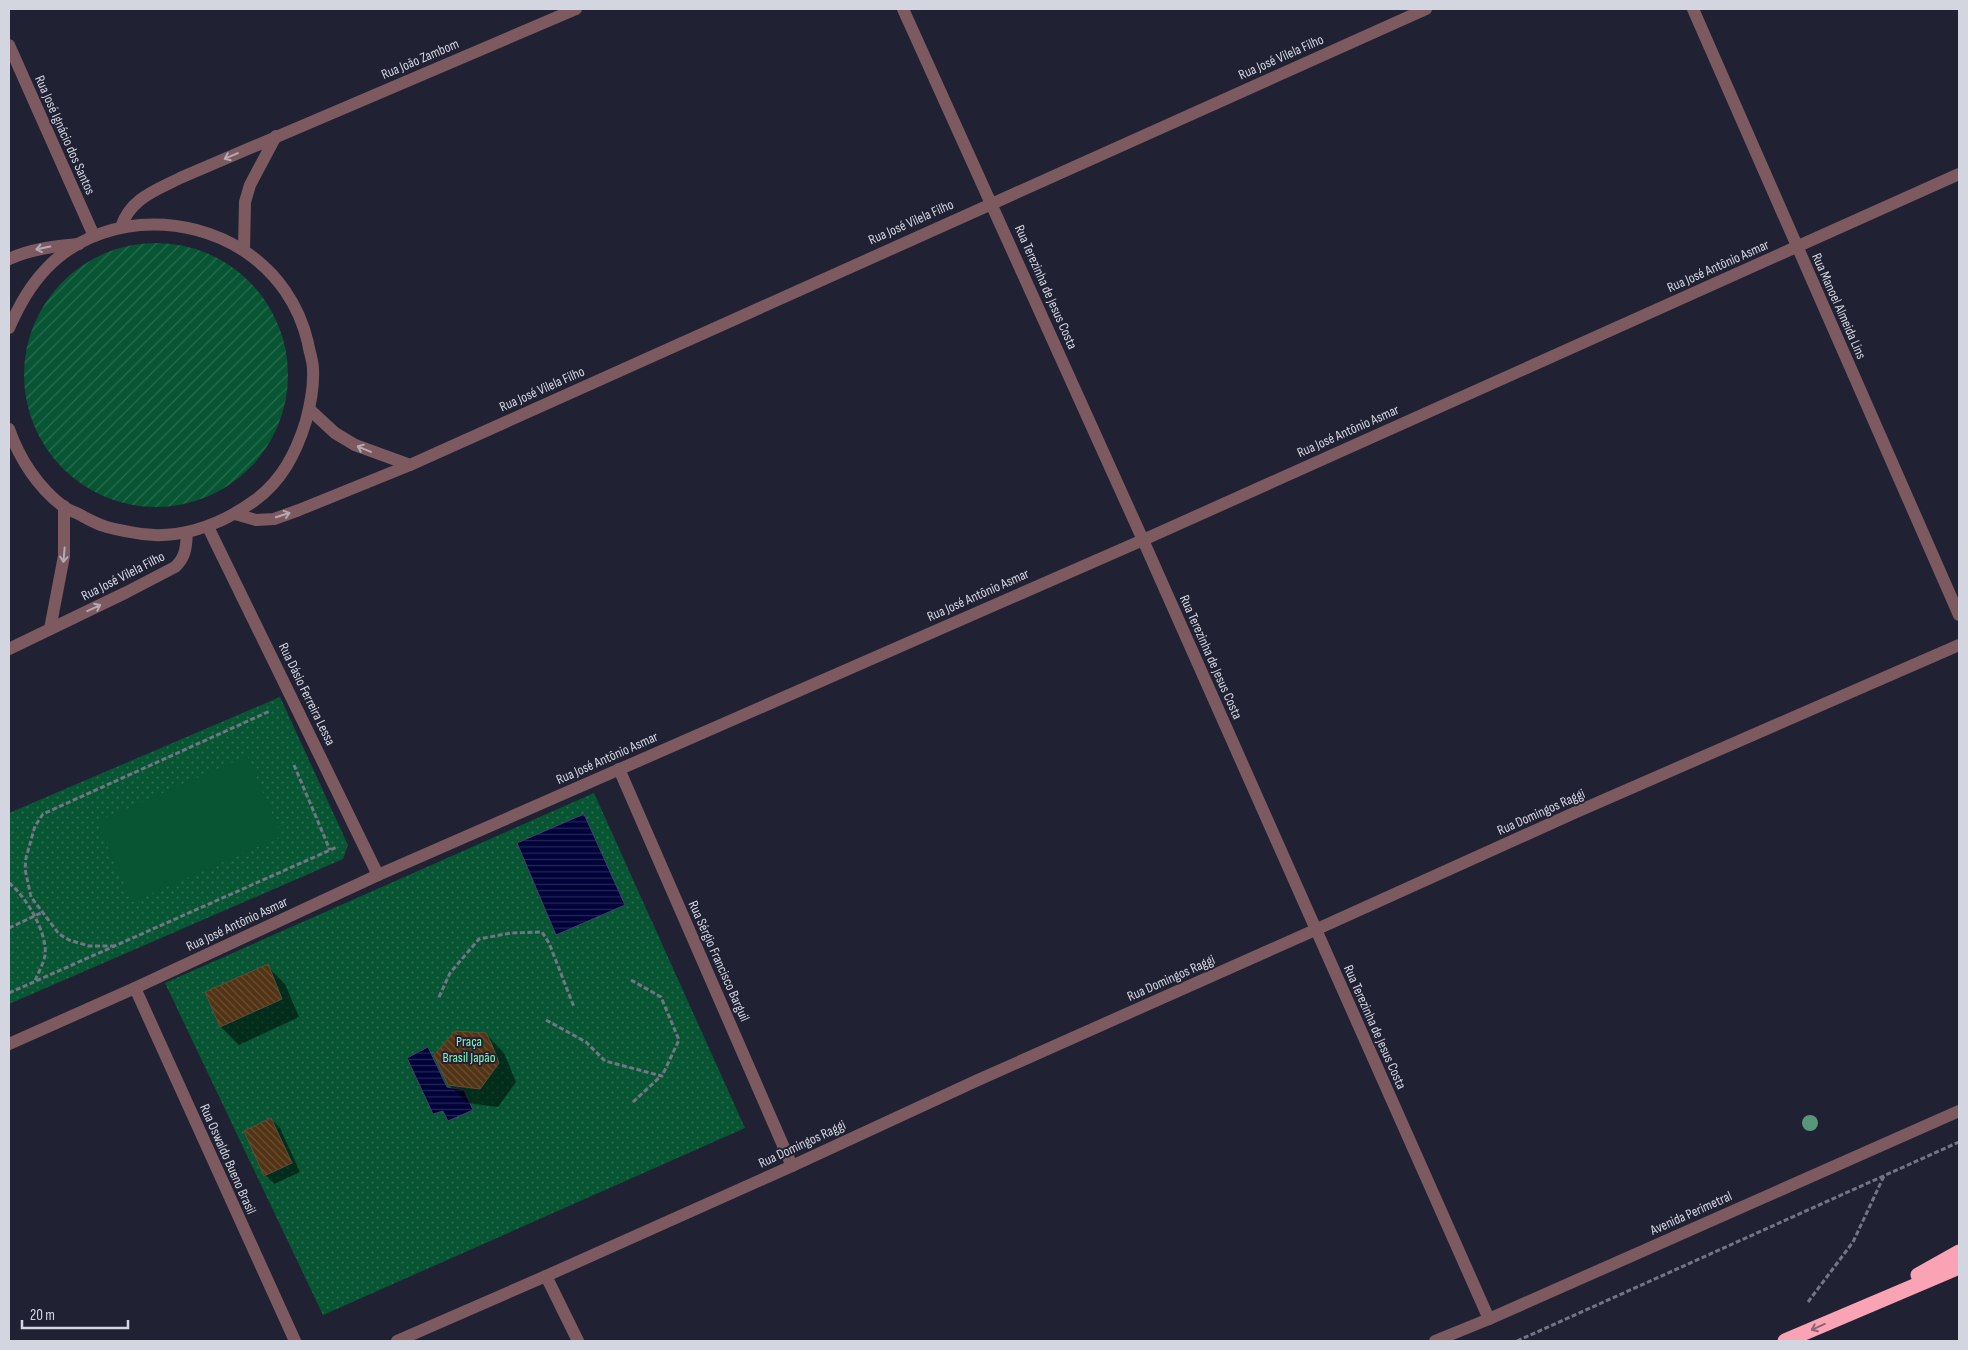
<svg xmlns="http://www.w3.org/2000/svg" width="1968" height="1350" viewBox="0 0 1968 1350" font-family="'Sofia Sans Condensed',sans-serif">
	<defs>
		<pattern id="grass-dots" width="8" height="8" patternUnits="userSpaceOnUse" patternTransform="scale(1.25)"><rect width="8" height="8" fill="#075533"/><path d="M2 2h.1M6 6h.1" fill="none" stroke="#2a6d50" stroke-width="1.8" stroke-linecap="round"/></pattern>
		<pattern id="garden-furrows" width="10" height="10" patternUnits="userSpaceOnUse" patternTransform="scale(1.25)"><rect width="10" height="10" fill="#075533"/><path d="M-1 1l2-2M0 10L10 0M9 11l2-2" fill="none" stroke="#2a6d50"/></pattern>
		<pattern id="water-rules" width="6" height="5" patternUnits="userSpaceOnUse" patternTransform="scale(1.25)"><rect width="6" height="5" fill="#000239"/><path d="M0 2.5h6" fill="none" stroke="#242655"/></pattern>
		<pattern id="building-back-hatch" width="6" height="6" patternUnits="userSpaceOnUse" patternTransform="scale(1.25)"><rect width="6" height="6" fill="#523314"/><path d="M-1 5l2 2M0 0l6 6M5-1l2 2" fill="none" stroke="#6a5036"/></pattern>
	</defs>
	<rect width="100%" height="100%" fill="#202233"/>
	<g fill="url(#grass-dots)">
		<polygon points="280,697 348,845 343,859 9,1004 9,813"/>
		<polygon points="594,793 745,1128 323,1315 165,983"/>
	</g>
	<circle fill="url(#garden-furrows)" cx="156" cy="375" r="132"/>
	<polygon fill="#075533" points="247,756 282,836 132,902 97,822"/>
	<g fill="url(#water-rules)" stroke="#3f416b">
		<polygon points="584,814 625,905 556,935 517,843"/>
		<polygon points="428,1047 447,1087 464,1090 473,1110 448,1121 443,1111 433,1114 407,1058"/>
	</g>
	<g fill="#0007">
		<polygon points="267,966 285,984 299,1017 239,1045 221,1027 206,993"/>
		<polygon points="486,1034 504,1053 516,1082 498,1107 467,1103 449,1085"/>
		<polygon points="271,1119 280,1128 300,1172 274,1184 265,1175"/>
	</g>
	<g fill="url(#building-back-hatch)" stroke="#5e4d3e">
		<polygon points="268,964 282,999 220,1027 205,992"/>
		<polygon points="455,1031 486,1033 492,1045 499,1063 480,1089 448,1085 434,1055"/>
		<polygon points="271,1118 292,1163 264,1176 244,1131"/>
	</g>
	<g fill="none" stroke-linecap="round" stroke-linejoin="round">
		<g stroke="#737584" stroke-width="3" stroke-dasharray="5 2.5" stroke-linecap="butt">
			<polyline points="294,765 330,850"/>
			<path d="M9 883C25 895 48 933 45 955 44 963 38 973 35 981"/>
			<polyline points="9,928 43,912"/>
			<polyline points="115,946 89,946 69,940 59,934 31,897 25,869 26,858 35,826 43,814 270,711"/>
			<polyline points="9,993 337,847"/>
			<polyline points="439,997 450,973 479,939 511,933 542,932 549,943 574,1007"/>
			<polyline points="546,1020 586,1042 605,1061 662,1076 679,1040 661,997 631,980"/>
			<polyline points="633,1102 661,1076"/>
			<polyline points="1808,1302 1853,1242 1884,1176"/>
			<polyline points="1517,1341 1959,1142"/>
		</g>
		<g stroke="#7d5a60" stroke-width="12">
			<polyline points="903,9 1143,540 1489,1319"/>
			<polyline points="1693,9 1959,615"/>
			<polyline points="9,45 94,236"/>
			<path d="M121 227C131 198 155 191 180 178L576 9"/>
			<polyline points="244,249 245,202 250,185 276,136"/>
			<path d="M9 259C31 249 55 246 79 244"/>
			<path d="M9 328C19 306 29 287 46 269 70 243 105 228 140 225 218 219 290 265 308 343 309 351 313 361 313 369 314 386 310 406 306 421 296 453 282 481 254 501 218 527 174 542 130 532 121 530 112 529 104 526 97 524 90 520 84 517 78 513 70 511 64 507 38 488 19 458 9 429"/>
			<polyline points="309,409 335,433 355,445 410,465"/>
			<polyline points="235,514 256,520 274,519 299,510 410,465 1426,9"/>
			<polyline points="208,527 378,875"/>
			<polyline points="50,629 64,556 64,506"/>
			<path d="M9 649 127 592 175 567C186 557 186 547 187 533"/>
			<polyline points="619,769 792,1166"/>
			<polyline points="135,988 295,1341"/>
			<polyline points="9,1044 135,988 378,875 1143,540 1959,174"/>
			<polyline points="546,1276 578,1341"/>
			<polyline points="397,1341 546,1276 792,1166 978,1080 1315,930 1574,813 1959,645"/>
			<polyline points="1435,1341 1489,1319 1959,1111"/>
		</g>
		<g stroke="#faa3b5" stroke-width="15">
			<polyline points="1918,1275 1959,1252"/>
			<polyline points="1785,1341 1959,1267"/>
		</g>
	</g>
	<circle fill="#59977c" cx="1810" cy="1123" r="8"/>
	<defs><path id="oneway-shaft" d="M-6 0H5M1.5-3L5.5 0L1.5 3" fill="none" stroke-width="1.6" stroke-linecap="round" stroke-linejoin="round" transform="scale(1.25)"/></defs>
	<g stroke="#b5aab4">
		<use href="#oneway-shaft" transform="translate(231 156) rotate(157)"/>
		<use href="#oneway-shaft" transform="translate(43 248) rotate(168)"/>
		<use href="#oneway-shaft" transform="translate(364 449) rotate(-157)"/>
		<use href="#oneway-shaft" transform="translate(283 515) rotate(-18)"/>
		<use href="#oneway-shaft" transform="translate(64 555) rotate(95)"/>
		<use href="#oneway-shaft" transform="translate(94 608) rotate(-25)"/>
	</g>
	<use stroke="#8d6274" href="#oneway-shaft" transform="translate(1818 1327) rotate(156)"/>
	<g text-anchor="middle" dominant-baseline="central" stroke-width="4" stroke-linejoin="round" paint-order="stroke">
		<g font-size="14" fill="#d3d5e1" stroke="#202233">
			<text transform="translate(1281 57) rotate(-24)">Rua José Vilela Filho</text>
			<text transform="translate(420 59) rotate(-23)">Rua João Zambom</text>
			<text transform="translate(65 135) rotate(66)">Rua José Ignácio dos Santos</text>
			<text transform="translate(911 222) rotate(-24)">Rua José Vilela Filho</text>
			<text transform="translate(1718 266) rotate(-24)">Rua José Antônio Asmar</text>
			<text transform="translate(1046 287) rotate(66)">Rua Terezinha de Jesus Costa</text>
			<text transform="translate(1839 306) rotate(66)">Rua Manoel Almeida Lins</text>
			<text transform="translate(542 389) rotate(-24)">Rua José Vilela Filho</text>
			<text transform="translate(1348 431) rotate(-24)">Rua José Antônio Asmar</text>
			<text transform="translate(123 576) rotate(-27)">Rua José Vilela Filho</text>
			<text transform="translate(978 595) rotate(-24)">Rua José Antônio Asmar</text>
			<text transform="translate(1211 657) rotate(66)">Rua Terezinha de Jesus Costa</text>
			<text transform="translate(307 694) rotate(64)">Rua Dásio Ferreira Lessa</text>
			<text transform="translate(607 758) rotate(-24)">Rua José Antônio Asmar</text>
			<text transform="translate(1541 812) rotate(-24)">Rua Domingos Raggi</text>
			<text transform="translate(237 924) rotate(-25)">Rua José Antônio Asmar</text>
			<text transform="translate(719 961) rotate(66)">Rua Sérgio Francisco Barguil</text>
			<text transform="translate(1171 978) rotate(-24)">Rua Domingos Raggi</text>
			<text transform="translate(1375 1027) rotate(66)">Rua Terezinha de Jesus Costa</text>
			<text transform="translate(802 1144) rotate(-25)">Rua Domingos Raggi</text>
			<text transform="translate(228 1159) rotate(66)">Rua Oswaldo Bueno Brasil</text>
			<text transform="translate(1691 1213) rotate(-24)">Avenida Perimetral</text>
		</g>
		<g font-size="14" fill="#87f6b8" stroke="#202233">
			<text x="469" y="1041">Praça<tspan x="469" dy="16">Brasil Japão</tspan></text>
		</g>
	</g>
	<rect width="1968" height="1350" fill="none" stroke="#d3d5e1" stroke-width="20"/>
	<path d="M22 1320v8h106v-8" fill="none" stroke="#d3d5e1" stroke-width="2.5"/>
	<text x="30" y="1320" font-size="15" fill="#d3d5e1" stroke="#202233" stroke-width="4" paint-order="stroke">20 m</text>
</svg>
